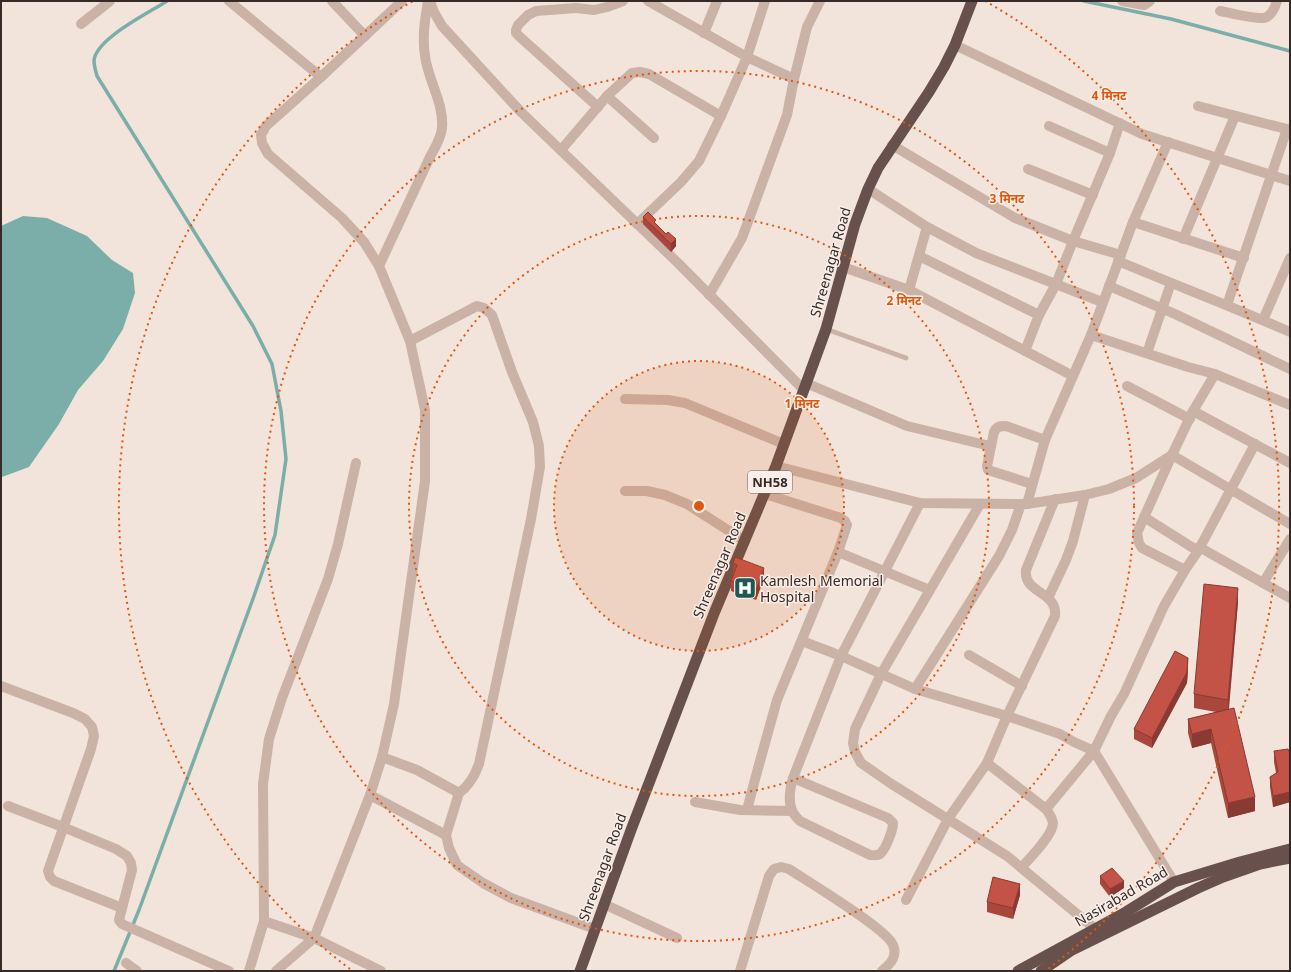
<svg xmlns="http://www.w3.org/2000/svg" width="1291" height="972" viewBox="0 0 1291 972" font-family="'Noto Sans','Noto Sans Devanagari',sans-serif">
	<rect width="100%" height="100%" fill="#f2e4db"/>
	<polygon fill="#7baea9" points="23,216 47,218 87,236 112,260 133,273 135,293 123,329 103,361 78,390 59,424 29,467 2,477 1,226"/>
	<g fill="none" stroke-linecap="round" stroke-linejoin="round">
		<g stroke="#7baea9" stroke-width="3.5">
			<polyline points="1084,1 1171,19 1290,51"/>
			<path d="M114 971 139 910 254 596 275 535 286 459 281 411 272 364 253 326 97 76C96 72 94 66 94 61 95 39 149 13 167 1"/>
		</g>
		<polyline stroke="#cab2a7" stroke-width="5" points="826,329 906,358"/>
		<g stroke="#cab2a7" stroke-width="10">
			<polyline points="229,1 321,77"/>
			<polyline points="332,1 365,36"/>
			<polyline points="430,1 434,12 442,26 521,112 678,263 804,390"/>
			<polyline points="648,1 747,57 794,79"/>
			<polyline points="1122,1 1144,5 1150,1"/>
			<path d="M1220 11C1231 13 1254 19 1264 18 1272 16 1275 8 1277 1"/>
			<polyline points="81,24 110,1"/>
			<polyline points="704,33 717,1"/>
			<polyline points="955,45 1142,134 1290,181"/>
			<polyline points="607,96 654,138"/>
			<polyline points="1198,106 1290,130"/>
			<polyline points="598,107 520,37 516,33 516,30 518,25 528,15 536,11 576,8 594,10 607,7 623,1"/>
			<polyline points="1049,126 1110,153"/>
			<polyline points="892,145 1015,218 1073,241 1121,255"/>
			<polyline points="561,150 607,96 632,73 640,72 649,74 721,116"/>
			<polyline points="1028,169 1093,195"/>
			<polyline points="868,189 927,227 976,253 1102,302"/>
			<polyline points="1133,222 1244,258"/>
			<polyline points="637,224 681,182 699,161 721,116 747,57 765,1"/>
			<polyline points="1183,239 1235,116"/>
			<polyline points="919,256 1039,315"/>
			<path d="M1118 261C1175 285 1233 307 1290 332"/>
			<path d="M379 266 429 159C434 149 441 139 442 128 444 103 428 80 425 56 422 37 425 19 428 1"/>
			<polyline points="843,267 909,290 1073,376"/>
			<polyline points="1109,286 1175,314 1290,369"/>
			<polyline points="909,290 927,227"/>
			<polyline points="709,295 742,238 787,115 794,79 807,27 820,1"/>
			<polyline points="1227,305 1287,129"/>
			<polyline points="1263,320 1290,258"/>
			<path d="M410 341 477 306 484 308 492 315 512 372 533 422 539 446 540 467 531 519 479 764C475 775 469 786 459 793L446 835 449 848 457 865 483 883 511 898 595 929"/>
			<polyline points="1025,351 1039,315 1056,284 1073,241 1110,153 1120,123"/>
			<polyline points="1147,353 1171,283"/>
			<polyline points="1215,374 1290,405"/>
			<polyline points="806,383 907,426 990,446"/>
			<polyline points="1127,386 1190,419"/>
			<polyline points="625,399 668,400 685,403 784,444"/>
			<polyline points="1193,411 1290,463"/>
			<polyline points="1255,444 1198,551 1185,570 1142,548 1139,543 1137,533 1172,455 1290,524"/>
			<polyline points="776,466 920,503 1027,504 1085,495 1109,489 1136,478 1172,455 1193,411 1215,374 1188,367 1091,335"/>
			<path d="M1032 484 988 470 987 466 994 432C997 426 1000 426 1006 426L1045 440"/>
			<polyline points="625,491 647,491 665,495 687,504 745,541"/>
			<polyline points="980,504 881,674 855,729 853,743 855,752 861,763 890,783 1007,856 1094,928"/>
			<polyline points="1027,504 1045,440 1091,335 1133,222 1168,142"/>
			<polyline points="1144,517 1198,551"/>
			<polyline points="1199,547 1290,598"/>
			<polyline points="838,552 930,590"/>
			<polyline points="1263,583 1290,539"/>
			<polyline points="1048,598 1066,560 1073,541 1085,495"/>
			<polyline points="802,641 841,656 915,689 1007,716 1060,734 1074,742 1094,751 1174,882"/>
			<polyline points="969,655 1022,686"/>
			<polyline points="1,686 73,713 85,719 92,727 94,736 91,749 48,871 50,877 54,881 122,908"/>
			<polyline points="915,689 999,556 1012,530 1021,504"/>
			<polyline points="382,757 417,770 459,793"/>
			<path d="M987 763 1046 809C1049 813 1052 817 1053 823 1053 835 1030 858 1022 867"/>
			<path d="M793 778 888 818 893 823C893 830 886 849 880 854 877 856 874 855 870 855L800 821C797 818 793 814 792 810 788 801 790 787 793 778L841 656 920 503"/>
			<polyline points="370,795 446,835"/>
			<polyline points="695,802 740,810 792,811"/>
			<polyline points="8,806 63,827 116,849 127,856 131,863 132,870 120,916 119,920 122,924 229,971"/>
			<polyline points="1046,809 1094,751 1111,716 1124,694 1164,606 1185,570"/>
			<polyline points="747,810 757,772 777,700 838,552 847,525 845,521 841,518 765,494"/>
			<path d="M906 900 948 819 987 763 1007 716 1055 616C1058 591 1023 594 1026 570L1055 499"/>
			<polyline points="604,904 677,938"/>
			<polyline points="264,921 314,938 381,971"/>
			<polyline points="126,963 137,971"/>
			<polyline points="249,971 264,921 263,784 269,739 282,698 328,579 338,544 356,463"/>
			<polyline points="276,971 314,938 370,795 382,757 394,704 425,481 425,410 410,341 379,266 364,242 342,218 268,154 262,143 261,135 266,126 321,77 402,1"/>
			<path d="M740 971 769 876 774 869 781 867 789 869C807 881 887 929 893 945 898 957 890 964 882 971"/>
		</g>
		<g stroke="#68514c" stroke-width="11">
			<polyline points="580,971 631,830 715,611 776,466 826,329 855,224 868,189 878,168 929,92 944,67 955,45 972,1"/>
			<polyline points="1018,971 1126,912 1174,882 1240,862 1290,849"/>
			<polyline points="1041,971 1072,950 1198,888 1223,877 1260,864 1290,858"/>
		</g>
	</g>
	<g fill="#a9473d">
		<polygon points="643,217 656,225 676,246 671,252 643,224"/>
		<polygon points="735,557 764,578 756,600 731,591 731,581 733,574 733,563"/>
		<polygon points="1238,602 1229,709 1255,811 1228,818 1211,743 1192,748 1188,733 1188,719 1216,712 1194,708 1194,694"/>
		<polygon points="1188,669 1187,683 1152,748 1134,739 1134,729"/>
		<polygon points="1274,751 1290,754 1290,802 1273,807 1270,787 1270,777 1276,773 1274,762"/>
		<polygon points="1100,876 1124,888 1110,897 1100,884"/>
		<polygon points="1020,895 1013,919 987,912 987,902"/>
	</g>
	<g fill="#893a32">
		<polygon points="676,239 676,246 671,252 671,244"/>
		<polygon points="764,568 764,578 756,600 756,590"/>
		<polygon points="1238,588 1238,602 1228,714 1228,700"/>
		<polygon points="1188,658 1188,669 1187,683 1152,748 1152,738"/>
		<polygon points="1211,729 1211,743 1192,748 1192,734"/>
		<polygon points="1290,792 1290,802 1273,807 1273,796"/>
		<polygon points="1255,797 1255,811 1228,818 1228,803"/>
		<polygon points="1124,881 1124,888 1110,897 1110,889"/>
		<polygon points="1020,884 1020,895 1013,919 1013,908"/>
	</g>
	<g fill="#c45347" stroke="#893a32">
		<polygon points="648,212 656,220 654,222 666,234 668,232 676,239 671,244 643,217"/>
		<polygon points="735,557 764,568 756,590 731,581 737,565 733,563"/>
		<polygon points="1204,584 1238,588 1228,700 1194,694"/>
		<polygon points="1175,651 1188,658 1187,672 1152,738 1134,729"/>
		<polygon points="1234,708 1255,797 1228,803 1211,729 1192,734 1188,719"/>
		<polygon points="1288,749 1290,754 1290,792 1273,796 1270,777 1278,772 1274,751"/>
		<polygon points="1112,868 1124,881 1110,889 1100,876"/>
		<polygon points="993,877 1020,884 1013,908 987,902"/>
	</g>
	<circle cx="699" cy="506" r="145" fill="#df570d" fill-opacity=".12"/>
	<g fill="none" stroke="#df570d" stroke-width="2" stroke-dasharray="2 4">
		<circle cx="699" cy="506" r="145"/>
		<circle cx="699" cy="506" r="290"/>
		<circle cx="699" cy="506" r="435"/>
		<path d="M350 969A580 580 0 0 1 413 1M985 1A580 580 0 0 1 1048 969"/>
	</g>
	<defs>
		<g id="hospital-square" transform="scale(1.15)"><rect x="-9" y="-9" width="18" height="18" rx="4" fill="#1e5753" stroke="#f9efe8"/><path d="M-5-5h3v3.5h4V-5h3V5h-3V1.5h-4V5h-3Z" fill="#fff"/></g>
	</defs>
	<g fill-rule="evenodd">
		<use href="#hospital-square" x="745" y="588"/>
	</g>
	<g text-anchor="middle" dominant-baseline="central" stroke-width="3" stroke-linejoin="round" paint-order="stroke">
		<rect fill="#f9efe8" stroke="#706562" stroke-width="1" x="748" y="471" width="44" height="22" rx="3"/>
		<g font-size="13" font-weight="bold" fill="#362a28">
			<text x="770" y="482">NH58</text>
		</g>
		<g font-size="14" fill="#362a28" stroke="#f9efe8">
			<text transform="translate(830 262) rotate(-74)">Shreenagar Road</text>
			<text transform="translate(719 565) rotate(-67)">Shreenagar Road</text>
			<text transform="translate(602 867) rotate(-70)">Shreenagar Road</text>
			<text transform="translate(1121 896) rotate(-30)">Nasirabad Road</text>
		</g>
		<g font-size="14" fill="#362a28" stroke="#f9efe8" text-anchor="start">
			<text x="760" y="580">Kamlesh Memorial<tspan x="760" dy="16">Hospital</tspan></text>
		</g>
	</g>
	<circle cx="699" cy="506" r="6" fill="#df570d" stroke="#f9efe8" stroke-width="2"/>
	<g font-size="12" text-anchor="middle" font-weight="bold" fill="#df570d" stroke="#f9efe8" stroke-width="3" stroke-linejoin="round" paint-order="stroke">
		<text x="1109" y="100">4 मिनट</text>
		<text x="1007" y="203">3 मिनट</text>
		<text x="904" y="305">2 मिनट</text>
		<text x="802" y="408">1 मिनट</text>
	</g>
	<rect width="1291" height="972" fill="none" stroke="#362a28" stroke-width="4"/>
</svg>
